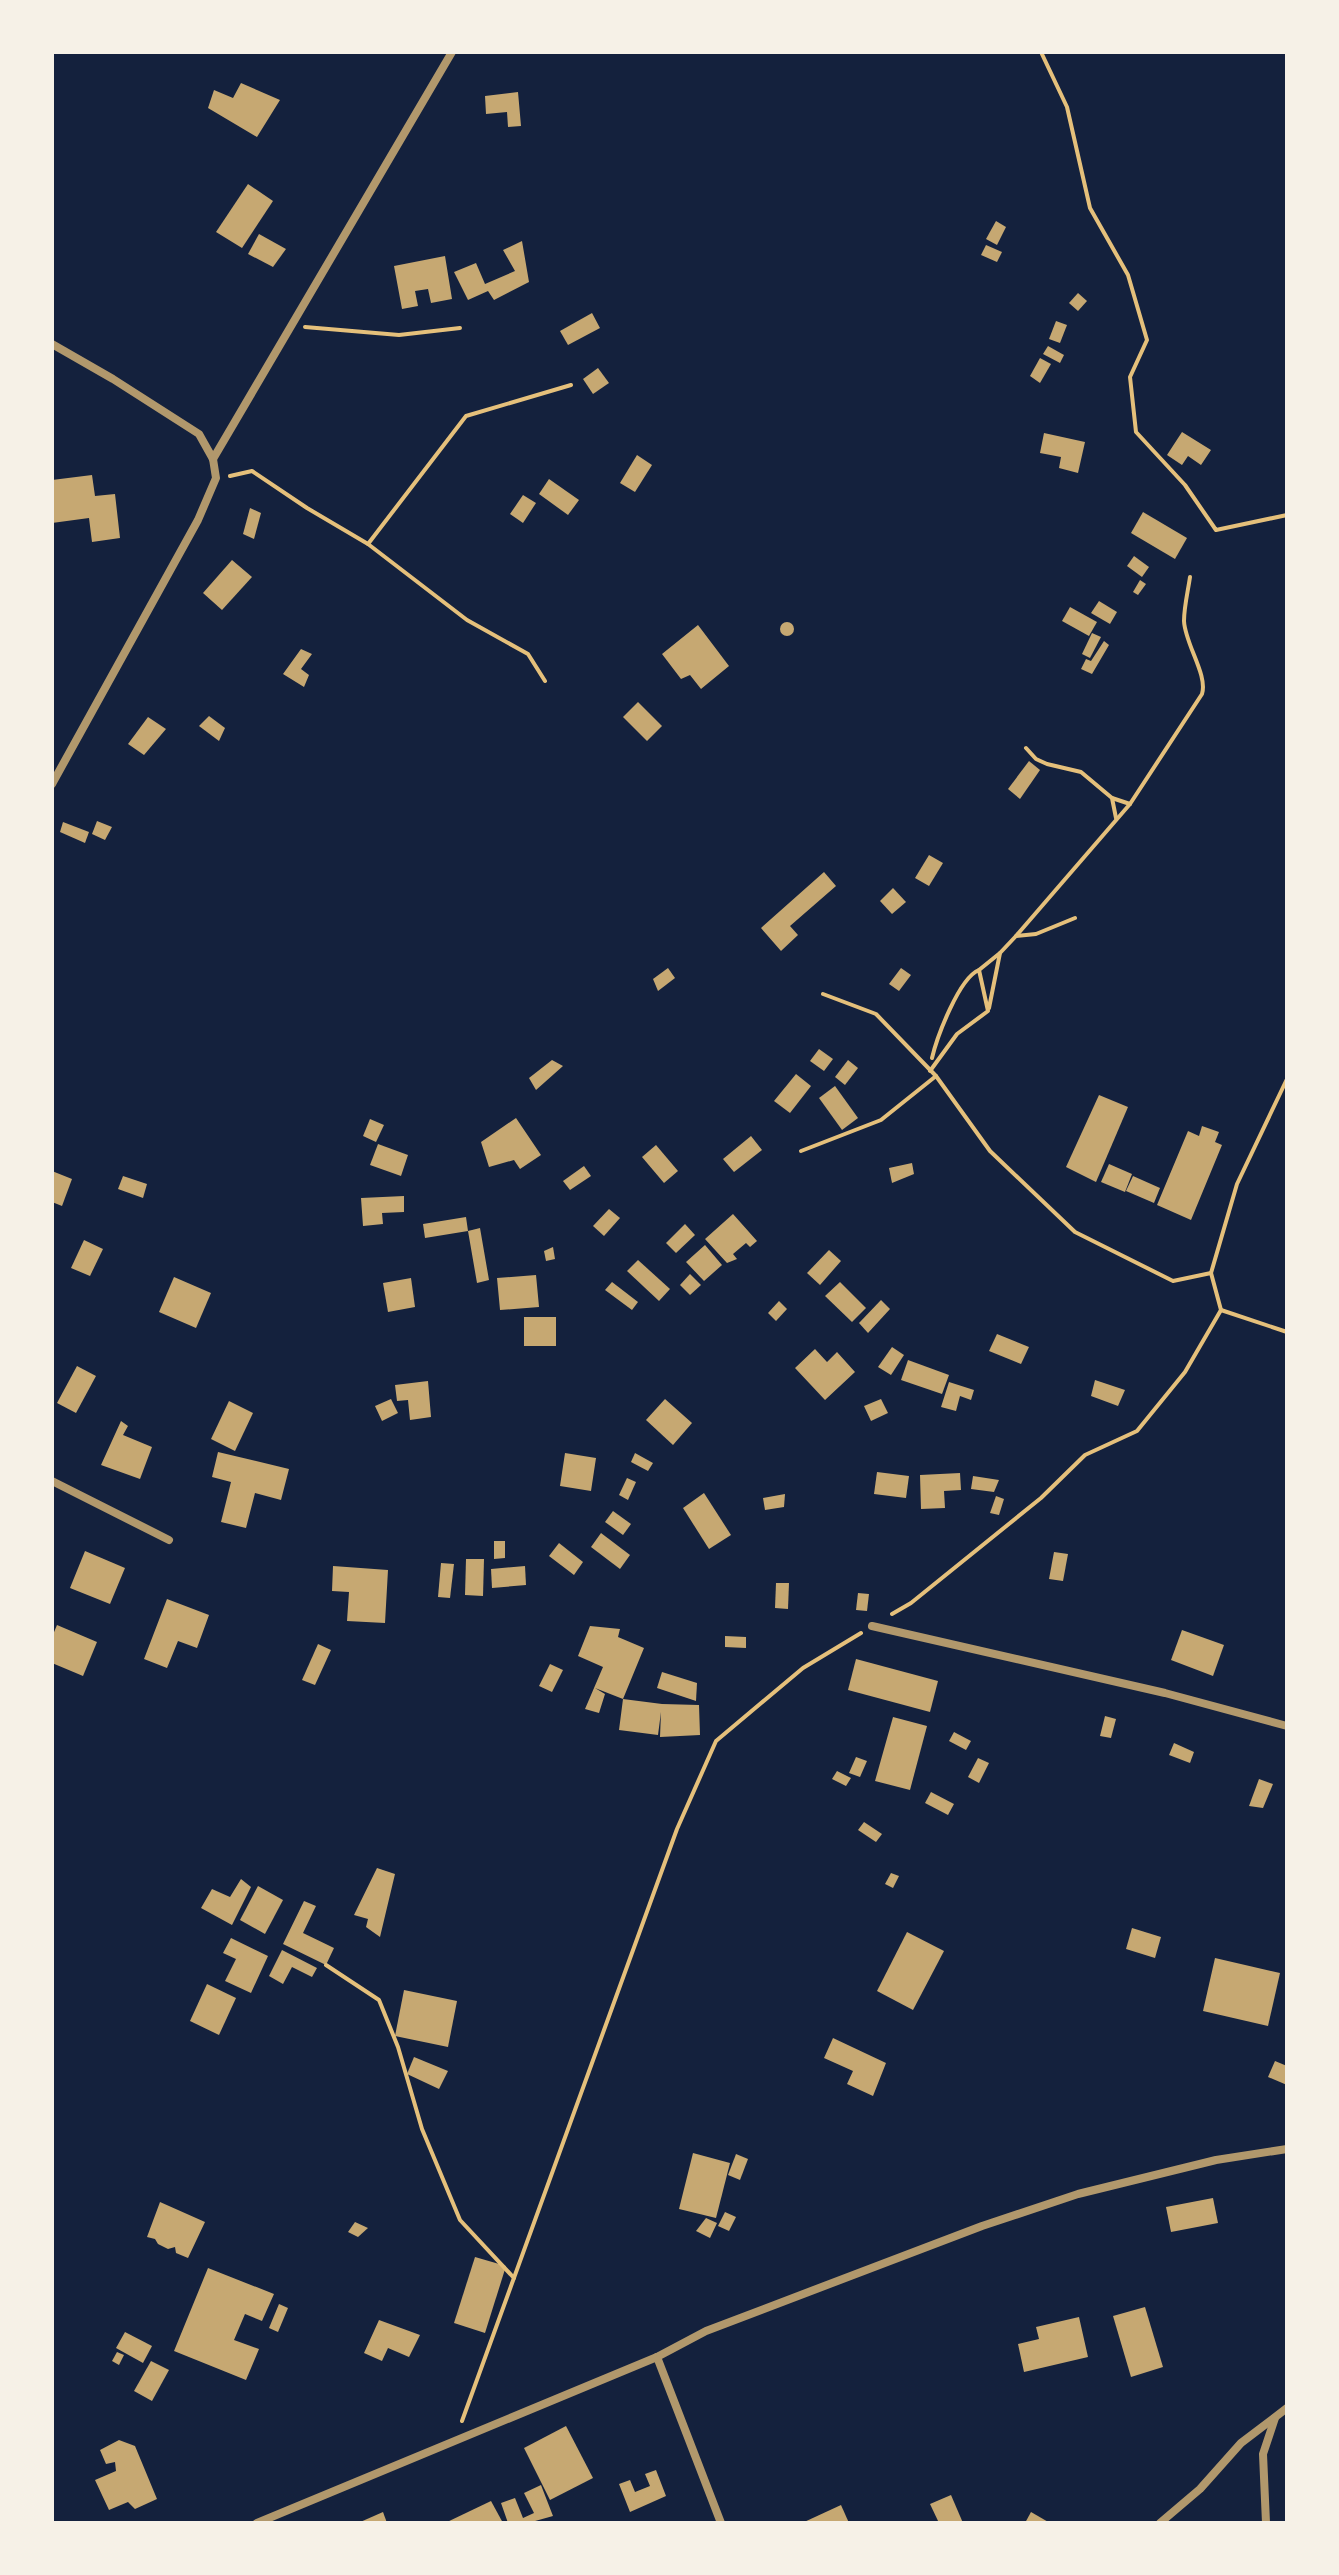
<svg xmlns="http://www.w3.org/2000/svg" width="1339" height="2575" viewBox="0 0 1339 2575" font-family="'Work Sans',sans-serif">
	<rect width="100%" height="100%" fill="#14213d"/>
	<g fill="#c6a872">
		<polygon points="241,83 280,100 257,137 208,108 214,90 233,98"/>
		<polygon points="518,92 521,126 508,127 507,112 486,114 485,96"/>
		<polygon points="248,184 273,201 242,248 216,232"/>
		<polygon points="996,221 1006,227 997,245 986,239"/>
		<polygon points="259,234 286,249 273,267 248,254"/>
		<polygon points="522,241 529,282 494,300 488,291 468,300 454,272 476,263 485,284 515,271 503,250"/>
		<polygon points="986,245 1002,252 997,262 981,255"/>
		<polygon points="445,256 452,299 431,303 428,289 415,291 418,306 402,309 394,266"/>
		<polygon points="1078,293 1087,301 1078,311 1069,303"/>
		<polygon points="592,313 600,328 568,345 560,331"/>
		<polygon points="1056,321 1067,325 1060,343 1049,339"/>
		<polygon points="1048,346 1064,355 1060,363 1043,354"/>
		<polygon points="1040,358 1051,364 1040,383 1030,376"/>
		<polygon points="598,368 609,383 593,394 583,379"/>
		<polygon points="1182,432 1211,450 1201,465 1188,456 1182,465 1167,455"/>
		<polygon points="1044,433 1085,442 1078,473 1059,468 1061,457 1040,453"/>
		<polygon points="637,455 652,465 635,492 620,483"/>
		<polygon points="92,475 95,496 115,494 120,538 92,542 89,518 52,523 52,480"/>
		<polygon points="549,479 579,500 568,515 539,494"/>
		<polygon points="523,495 536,503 523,523 510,514"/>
		<polygon points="250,508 261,513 254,539 243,534"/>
		<polygon points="1143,512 1187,538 1175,559 1131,533"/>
		<polygon points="1134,556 1149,567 1142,577 1127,566"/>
		<polygon points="232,560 252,577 222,610 203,593"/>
		<polygon points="1140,580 1146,584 1138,595 1133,592"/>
		<polygon points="1099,601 1117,612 1110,624 1091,613"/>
		<polygon points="1070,607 1097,622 1089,636 1062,621"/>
		<circle cx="787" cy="629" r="7"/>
		<polygon points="698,625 729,666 701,689 690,675 681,679 662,654"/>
		<polygon points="1092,633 1101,637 1090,658 1082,654"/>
		<polygon points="1104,641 1109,645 1092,674 1081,669 1086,659 1091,661"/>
		<polygon points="301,649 312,654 301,669 309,675 304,687 283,674"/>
		<polygon points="638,702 662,726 647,741 623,717"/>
		<polygon points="209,716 225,728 219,741 199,726"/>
		<polygon points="148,717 166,729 144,755 128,744"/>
		<polygon points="1029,761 1040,770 1020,799 1008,789"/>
		<polygon points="97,821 112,827 105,840 92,834"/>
		<polygon points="63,822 89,832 85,843 60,832"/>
		<polygon points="929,855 943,863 929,886 915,878"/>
		<polygon points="824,872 836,886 790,926 798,935 781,951 761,928"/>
		<polygon points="893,888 906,902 892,914 880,901"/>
		<polygon points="668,968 675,978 658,991 653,979"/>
		<polygon points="901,968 911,975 899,991 889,984"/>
		<polygon points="819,1049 833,1059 824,1071 810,1061"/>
		<polygon points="552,1060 563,1066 536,1090 529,1078"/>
		<polygon points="848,1060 858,1068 845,1085 835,1077"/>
		<polygon points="796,1074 811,1086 790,1113 774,1101"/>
		<polygon points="835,1086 858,1118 842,1130 819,1098"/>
		<polygon points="1099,1095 1128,1107 1096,1182 1066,1167"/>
		<polygon points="516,1118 541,1155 520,1169 514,1160 489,1167 481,1142"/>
		<polygon points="370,1119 384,1125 376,1142 363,1136"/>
		<polygon points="1202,1126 1219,1132 1215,1142 1222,1145 1191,1220 1157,1205 1188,1131 1199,1136"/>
		<polygon points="751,1136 762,1150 734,1172 723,1159"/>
		<polygon points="378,1144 408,1155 401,1176 370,1165"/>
		<polygon points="656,1145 678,1171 664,1183 642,1157"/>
		<polygon points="912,1163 914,1174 892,1183 889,1168"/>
		<polygon points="1109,1164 1132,1174 1125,1192 1101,1182"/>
		<polygon points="584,1166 591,1176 570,1190 563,1181"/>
		<polygon points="52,1171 72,1179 62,1206 52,1202"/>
		<polygon points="123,1176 147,1184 143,1198 118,1189"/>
		<polygon points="1133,1176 1160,1188 1154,1203 1126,1191"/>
		<polygon points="404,1196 404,1212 382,1213 383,1224 363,1226 361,1198"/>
		<polygon points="609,1209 620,1218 604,1236 593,1226"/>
		<polygon points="733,1214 757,1241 750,1247 746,1243 733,1254 737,1259 727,1263 705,1239"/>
		<polygon points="466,1217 468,1231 480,1228 489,1280 477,1283 468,1231 425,1238 423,1224"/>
		<polygon points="685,1224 695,1235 676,1253 666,1243"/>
		<polygon points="84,1240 103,1249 90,1276 71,1268"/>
		<polygon points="705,1245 722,1265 704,1281 686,1262"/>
		<polygon points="553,1247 555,1259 546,1261 544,1251"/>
		<polygon points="829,1250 841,1261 820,1285 807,1273"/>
		<polygon points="638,1260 670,1289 659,1301 627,1271"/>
		<polygon points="690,1274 701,1285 690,1295 680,1285"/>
		<polygon points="536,1275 539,1307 500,1310 497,1278"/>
		<polygon points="174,1277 211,1293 196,1328 159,1312"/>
		<polygon points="411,1278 415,1307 388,1312 383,1283"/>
		<polygon points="612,1282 638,1302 632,1310 605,1290"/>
		<polygon points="840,1282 866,1308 852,1322 825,1296"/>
		<polygon points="881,1300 890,1309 868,1333 859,1323"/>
		<polygon points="779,1301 787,1309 776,1321 768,1313"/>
		<rect x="524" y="1317" width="32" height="29"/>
		<polygon points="997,1334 1029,1347 1021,1364 989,1351"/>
		<polygon points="892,1347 904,1355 891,1375 878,1367"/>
		<polygon points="815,1349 827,1362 837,1352 855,1372 825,1400 795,1368"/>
		<polygon points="908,1360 949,1375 942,1394 901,1380"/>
		<polygon points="77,1366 96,1376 76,1413 57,1403"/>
		<polygon points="1095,1380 1125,1390 1118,1406 1091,1396"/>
		<polygon points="428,1381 431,1417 410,1420 408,1400 397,1401 395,1385"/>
		<polygon points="949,1382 974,1390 971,1400 960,1396 956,1411 941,1407"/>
		<polygon points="391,1399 398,1413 382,1421 375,1406"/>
		<polygon points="665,1399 692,1423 673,1445 646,1420"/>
		<polygon points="881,1399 888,1413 871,1421 864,1406"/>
		<polygon points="229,1401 253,1413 235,1451 211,1439"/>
		<polygon points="121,1421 128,1426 123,1435 152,1447 140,1479 101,1465"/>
		<polygon points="218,1452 289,1469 281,1500 255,1493 246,1528 221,1522 231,1482 212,1477"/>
		<polygon points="565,1453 596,1458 591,1491 560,1486"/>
		<polygon points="635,1453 653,1463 648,1471 631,1462"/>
		<polygon points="877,1472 909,1476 906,1498 874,1494"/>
		<polygon points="960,1473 961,1490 944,1491 945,1508 921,1509 920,1475"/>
		<polygon points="973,1476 999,1480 994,1492 971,1489"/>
		<polygon points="627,1478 636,1482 628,1500 619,1495"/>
		<polygon points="704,1493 731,1535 709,1549 683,1508"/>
		<polygon points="785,1494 784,1507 765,1510 763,1498"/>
		<polygon points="996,1496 1004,1499 999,1515 990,1513"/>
		<polygon points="613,1511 631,1524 623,1535 605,1522"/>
		<polygon points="601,1533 630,1555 620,1569 591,1547"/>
		<polygon points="494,1541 505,1541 505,1558 494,1559"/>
		<polygon points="559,1543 583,1562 574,1575 549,1556"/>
		<polygon points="85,1551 125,1568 110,1604 70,1588"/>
		<polygon points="1054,1552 1068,1554 1063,1581 1049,1579"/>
		<polygon points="466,1559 484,1559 483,1596 465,1595"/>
		<polygon points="441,1563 454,1564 450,1598 438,1597"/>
		<polygon points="333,1566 388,1570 385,1623 347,1621 349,1592 332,1591"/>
		<polygon points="525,1566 526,1585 492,1588 491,1569"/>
		<polygon points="776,1583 789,1583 788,1609 775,1608"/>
		<polygon points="858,1593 869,1594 867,1611 856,1610"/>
		<polygon points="167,1599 209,1615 197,1648 178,1641 167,1668 144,1659"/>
		<polygon points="57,1625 97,1642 83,1676 52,1663 52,1637"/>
		<polygon points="590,1626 620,1629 618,1637 644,1648 623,1699 595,1688 605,1694 599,1713 585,1709 603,1667 578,1656"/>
		<polygon points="1182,1630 1224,1645 1213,1676 1171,1660"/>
		<polygon points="725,1636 746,1637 746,1648 725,1647"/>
		<polygon points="318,1644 331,1650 315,1685 302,1680"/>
		<polygon points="856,1659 938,1681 930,1712 848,1690"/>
		<polygon points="550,1664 563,1670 552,1692 539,1686"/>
		<polygon points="662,1672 697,1683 696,1701 657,1688"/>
		<polygon points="623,1699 662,1704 699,1705 700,1735 660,1737 661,1712 658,1735 619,1730"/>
		<polygon points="1105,1716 1116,1719 1111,1738 1100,1736"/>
		<polygon points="893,1717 927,1726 910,1790 875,1781"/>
		<polygon points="954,1732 971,1741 966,1750 949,1741"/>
		<polygon points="1174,1743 1194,1752 1190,1763 1169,1755"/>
		<polygon points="856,1757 867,1761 860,1777 849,1773"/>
		<polygon points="978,1758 989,1763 979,1783 968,1777"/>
		<polygon points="837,1771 851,1778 846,1786 832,1779"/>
		<polygon points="1259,1779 1273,1784 1263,1808 1249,1806"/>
		<polygon points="931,1792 954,1804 948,1815 925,1803"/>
		<polygon points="864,1822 882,1834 876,1842 858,1830"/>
		<polygon points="377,1868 395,1874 380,1937 366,1927 368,1919 354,1915"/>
		<polygon points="891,1873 899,1876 893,1888 885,1884"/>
		<polygon points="241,1879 251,1887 232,1925 201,1908 212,1889 230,1897"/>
		<polygon points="258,1886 283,1900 265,1934 240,1920"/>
		<polygon points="304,1901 316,1906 303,1933 334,1948 326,1965 283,1944"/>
		<polygon points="1132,1928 1161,1937 1155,1958 1126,1949"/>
		<polygon points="907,1932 944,1951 913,2010 877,1991"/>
		<polygon points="231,1938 268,1956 251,1993 225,1981 236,1959 223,1953"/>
		<polygon points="282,1950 317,1968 312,1977 292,1967 283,1984 269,1976"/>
		<polygon points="1215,1958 1280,1973 1268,2026 1203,2011"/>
		<polygon points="207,1984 236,1998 219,2035 190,2021"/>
		<polygon points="404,1990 457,2001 448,2047 395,2036"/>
		<polygon points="833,2038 886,2063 873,2096 847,2084 853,2071 824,2058"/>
		<polygon points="414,2057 448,2071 439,2089 407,2074"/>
		<polygon points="1275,2061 1287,2066 1287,2085 1268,2077"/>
		<polygon points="693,2153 730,2163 716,2218 679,2209"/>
		<polygon points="736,2154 748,2159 740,2180 728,2175"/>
		<polygon points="1213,2198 1218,2223 1171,2232 1166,2207"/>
		<polygon points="160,2202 205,2222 188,2258 176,2253 175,2247 168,2249 158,2244 155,2239 147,2237"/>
		<polygon points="725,2212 736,2217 729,2231 718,2226"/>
		<polygon points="706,2218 717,2223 710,2238 696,2231"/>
		<polygon points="355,2222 368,2228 358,2237 348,2232"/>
		<polygon points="475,2257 506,2266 485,2333 454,2323"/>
		<polygon points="208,2268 274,2294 262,2321 245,2314 234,2340 259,2349 246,2380 174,2351"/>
		<polygon points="279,2304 288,2308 278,2332 269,2328"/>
		<polygon points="1145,2307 1163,2367 1131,2377 1113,2316"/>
		<polygon points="1079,2317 1088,2357 1024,2372 1018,2344 1039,2339 1036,2327"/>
		<polygon points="379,2320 420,2335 409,2357 388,2348 382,2361 364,2353"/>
		<polygon points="125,2332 152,2346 143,2363 116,2348"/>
		<polygon points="117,2352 124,2355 119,2365 112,2361"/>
		<polygon points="151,2361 169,2370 152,2401 134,2391"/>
		<polygon points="566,2426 593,2478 550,2500 524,2448"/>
		<polygon points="119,2440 135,2446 157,2499 135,2509 128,2502 109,2510 95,2480 116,2471 115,2462 106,2464 100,2450"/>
		<polygon points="656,2470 666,2496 630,2512 619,2484 630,2480 635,2492 650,2486 645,2474"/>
		<polygon points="541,2485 553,2516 528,2523 508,2523 501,2503 515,2498 523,2518 534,2513 524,2493"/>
		<polygon points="951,2495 963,2523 939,2523 930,2504"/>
		<polygon points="491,2501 503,2523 445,2523"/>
		<polygon points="841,2505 849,2523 802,2523"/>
		<polygon points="383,2512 387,2523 358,2523"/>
		<polygon points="1031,2512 1050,2523 1025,2523"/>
	</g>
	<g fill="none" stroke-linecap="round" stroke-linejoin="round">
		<g stroke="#e5c07b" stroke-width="4">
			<polyline points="1041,52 1067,107 1090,208 1128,275 1147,340 1130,377 1136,432 1185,485 1216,530 1287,515"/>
			<polyline points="305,327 399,335 460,328"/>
			<polyline points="230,476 252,471 307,508 368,544 467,620 528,654 545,681"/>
			<polyline points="368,544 466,416 571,385"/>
			<polyline points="1026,748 1036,759 1047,764 1081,772 1112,798 1116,818"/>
			<polyline points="1112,798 1130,804"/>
			<path d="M1016 936 1130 804 1202 694C1208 675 1185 644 1184 621 1184 607 1188 591 1190 577"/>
			<polyline points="1000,953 1016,936 1036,934 1075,918"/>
			<polyline points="979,970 1000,953 989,1008"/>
			<polyline points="823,994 876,1014 936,1076 990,1151 1075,1232 1173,1281 1211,1273"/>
			<path d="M930 1071 957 1034 988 1011 979 970C959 978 937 1037 932 1058"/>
			<polyline points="801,1151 881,1120 936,1076"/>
			<polyline points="1221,1310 1287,1332"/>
			<polyline points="892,1614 911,1603 1041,1498 1085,1455 1137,1431 1185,1372 1221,1310 1211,1273 1237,1184 1287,1079"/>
			<polyline points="326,1965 379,2000 398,2047 422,2129 460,2220 514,2278"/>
			<polyline points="462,2421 677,1829 716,1741 803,1668 861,1633"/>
		</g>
		<g stroke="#b1986c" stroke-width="8">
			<polyline points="52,344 113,379 199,434 213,459 216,478 198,520 52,784"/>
			<polyline points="213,459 452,52"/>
			<polyline points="52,1481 169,1540"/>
			<polyline points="872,1626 1165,1693 1287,1726"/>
			<polyline points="657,2357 721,2523"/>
			<polyline points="257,2523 657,2357 706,2331 982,2226 1078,2194 1216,2160 1287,2149"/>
			<polyline points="1160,2523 1200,2489 1241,2443 1287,2408"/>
			<polyline points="1266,2523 1263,2454 1275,2418"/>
		</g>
	</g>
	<rect width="1339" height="2575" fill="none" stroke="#f6f1e7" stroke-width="108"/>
</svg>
